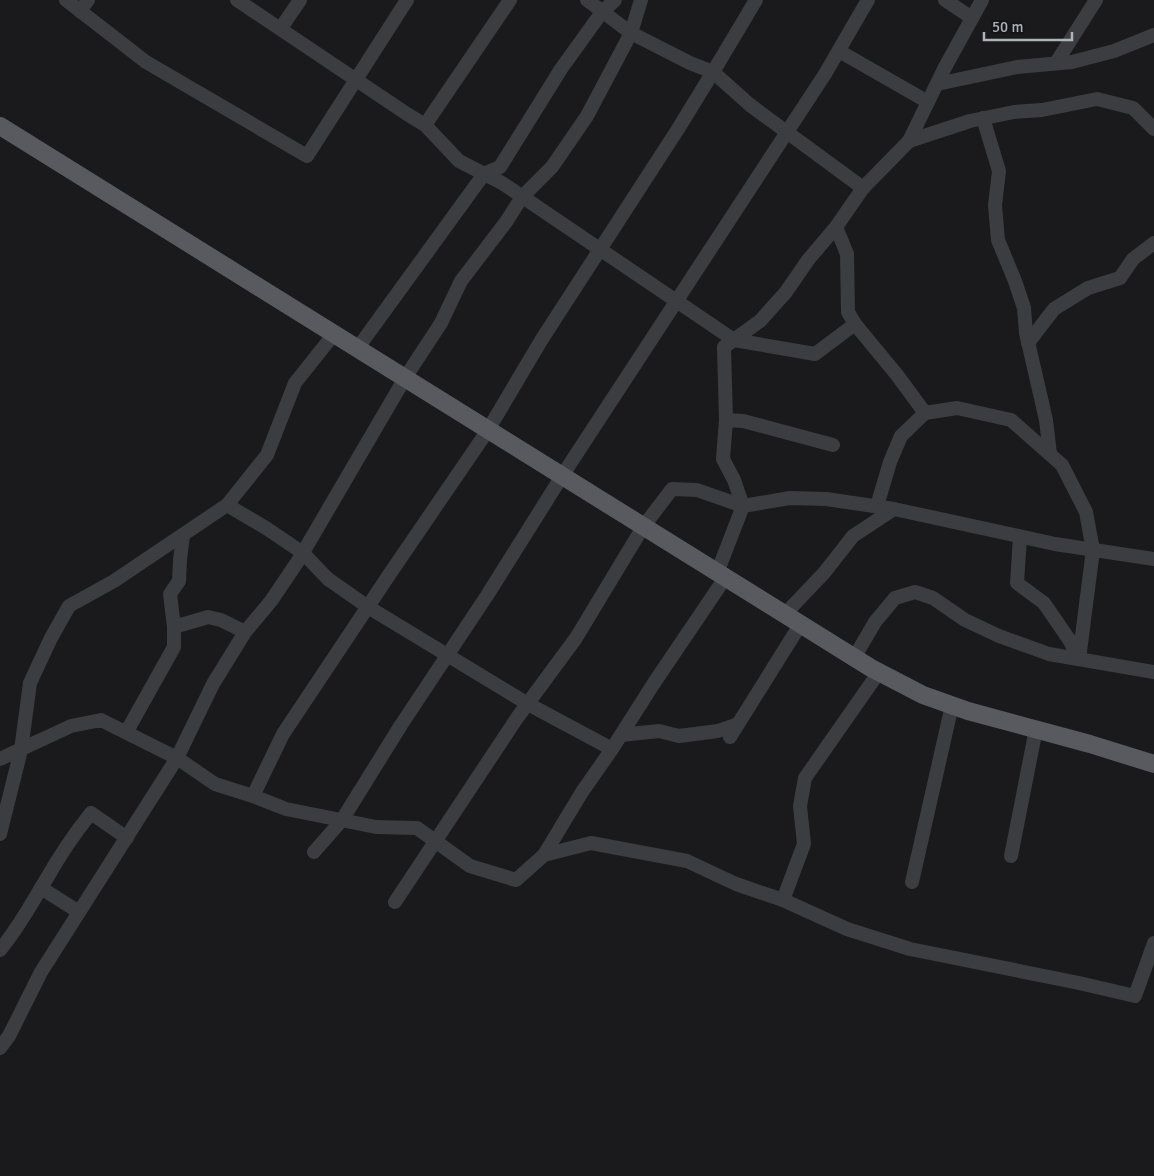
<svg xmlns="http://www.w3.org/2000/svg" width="1154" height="1176" viewBox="0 0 1154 1176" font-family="Signika,sans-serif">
	<rect width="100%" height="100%" fill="#1a1a1c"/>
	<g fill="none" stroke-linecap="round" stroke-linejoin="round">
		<g stroke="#3c3d40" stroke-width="14">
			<polyline points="66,0 146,62 307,156 407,0"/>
			<polyline points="237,0 407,114 425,125 459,161 502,183 734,340 815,354 855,324"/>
			<polyline points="587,0 631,33 690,63 713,72 750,105 863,188"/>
			<polyline points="945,0 972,18"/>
			<polyline points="80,11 88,0"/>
			<polyline points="281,28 300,0"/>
			<polyline points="839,51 928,102"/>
			<polyline points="1056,63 1096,0"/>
			<polyline points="937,84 1017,67 1072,62 1114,51 1154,35"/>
			<polyline points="983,118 999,171 995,205 998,240 1015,281 1024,308 1026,333 1046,420 1050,454"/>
			<polyline points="425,125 510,0"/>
			<polyline points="909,141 970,121 1014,112 1042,110 1097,99 1133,108 1154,129"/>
			<polyline points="836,227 847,254 848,312 855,324 897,375 925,413"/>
			<polyline points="1028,343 1054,309 1088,288 1120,278 1133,259 1154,243"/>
			<polyline points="357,349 484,174 500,167 561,69 602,12 615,0"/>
			<polyline points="726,420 743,421 833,445"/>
			<polyline points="227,505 266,528 303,553 328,579 368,607 528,704 612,749"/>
			<polyline points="877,506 890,462 901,436 925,413 957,408 1011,420 1062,465 1086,512 1093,550 1079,659 1070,641 1044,603 1017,583 1020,537"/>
			<polyline points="717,573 743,506 734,480 723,459 726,420 724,347 760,321 786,292 808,260 836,227 863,188 909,141 944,69 982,0"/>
			<polyline points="784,615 824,573 853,536 894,509 1055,544 1154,559"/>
			<polyline points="174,627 208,617 221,620 245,632"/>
			<polyline points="854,658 875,622 895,598 915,592 933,598 965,620 999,636 1049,654 1154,672"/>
			<polyline points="127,731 174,647 174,627 170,594 179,581 180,560 183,535"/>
			<polyline points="621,735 659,731 679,736 718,731 738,724"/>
			<polyline points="730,737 800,625"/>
			<polyline points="0,759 71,726 101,720 177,758 215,784 253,796 286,809 376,827 417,828 470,866 516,880 544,855 591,843 687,861 736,884 783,900 847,929 910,949 1079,983 1135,996 1154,943"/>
			<polyline points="253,796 283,734 391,572 488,430 542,339 678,129 713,72 756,0"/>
			<polyline points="0,834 21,750 30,683 51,638 69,606 114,581 227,505 267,455 295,383 334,334"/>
			<polyline points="314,852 342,820 401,725 488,594 562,476 825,74 868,0"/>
			<polyline points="544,855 582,792 612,749 654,683 725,578"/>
			<polyline points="1011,856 1036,729"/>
			<polyline points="912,882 952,705"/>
			<polyline points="41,888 79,912"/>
			<polyline points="783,900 804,844 800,806 805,778 879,672"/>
			<polyline points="395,902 517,718 576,638 643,527 672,489 697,490 743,506 790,498 826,499 894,509"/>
			<path d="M0 950C20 926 31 904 47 878 60 855 75 833 91 813L127 838"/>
			<polyline points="0,1048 9,1036 41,972 177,758 213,684 245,632 271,601 298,561 405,378 441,323 461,281 506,222 522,197 552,167 587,116 631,33 641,0"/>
		</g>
		<polyline stroke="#585a5f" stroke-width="18" points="0,126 871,668 923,695 968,711 1090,744 1154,764"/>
	</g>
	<path d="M984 32v8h88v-8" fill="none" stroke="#aeb3ba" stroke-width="2.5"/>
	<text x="992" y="32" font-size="15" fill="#aeb3ba" stroke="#151517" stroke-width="4" paint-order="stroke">50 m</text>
</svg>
